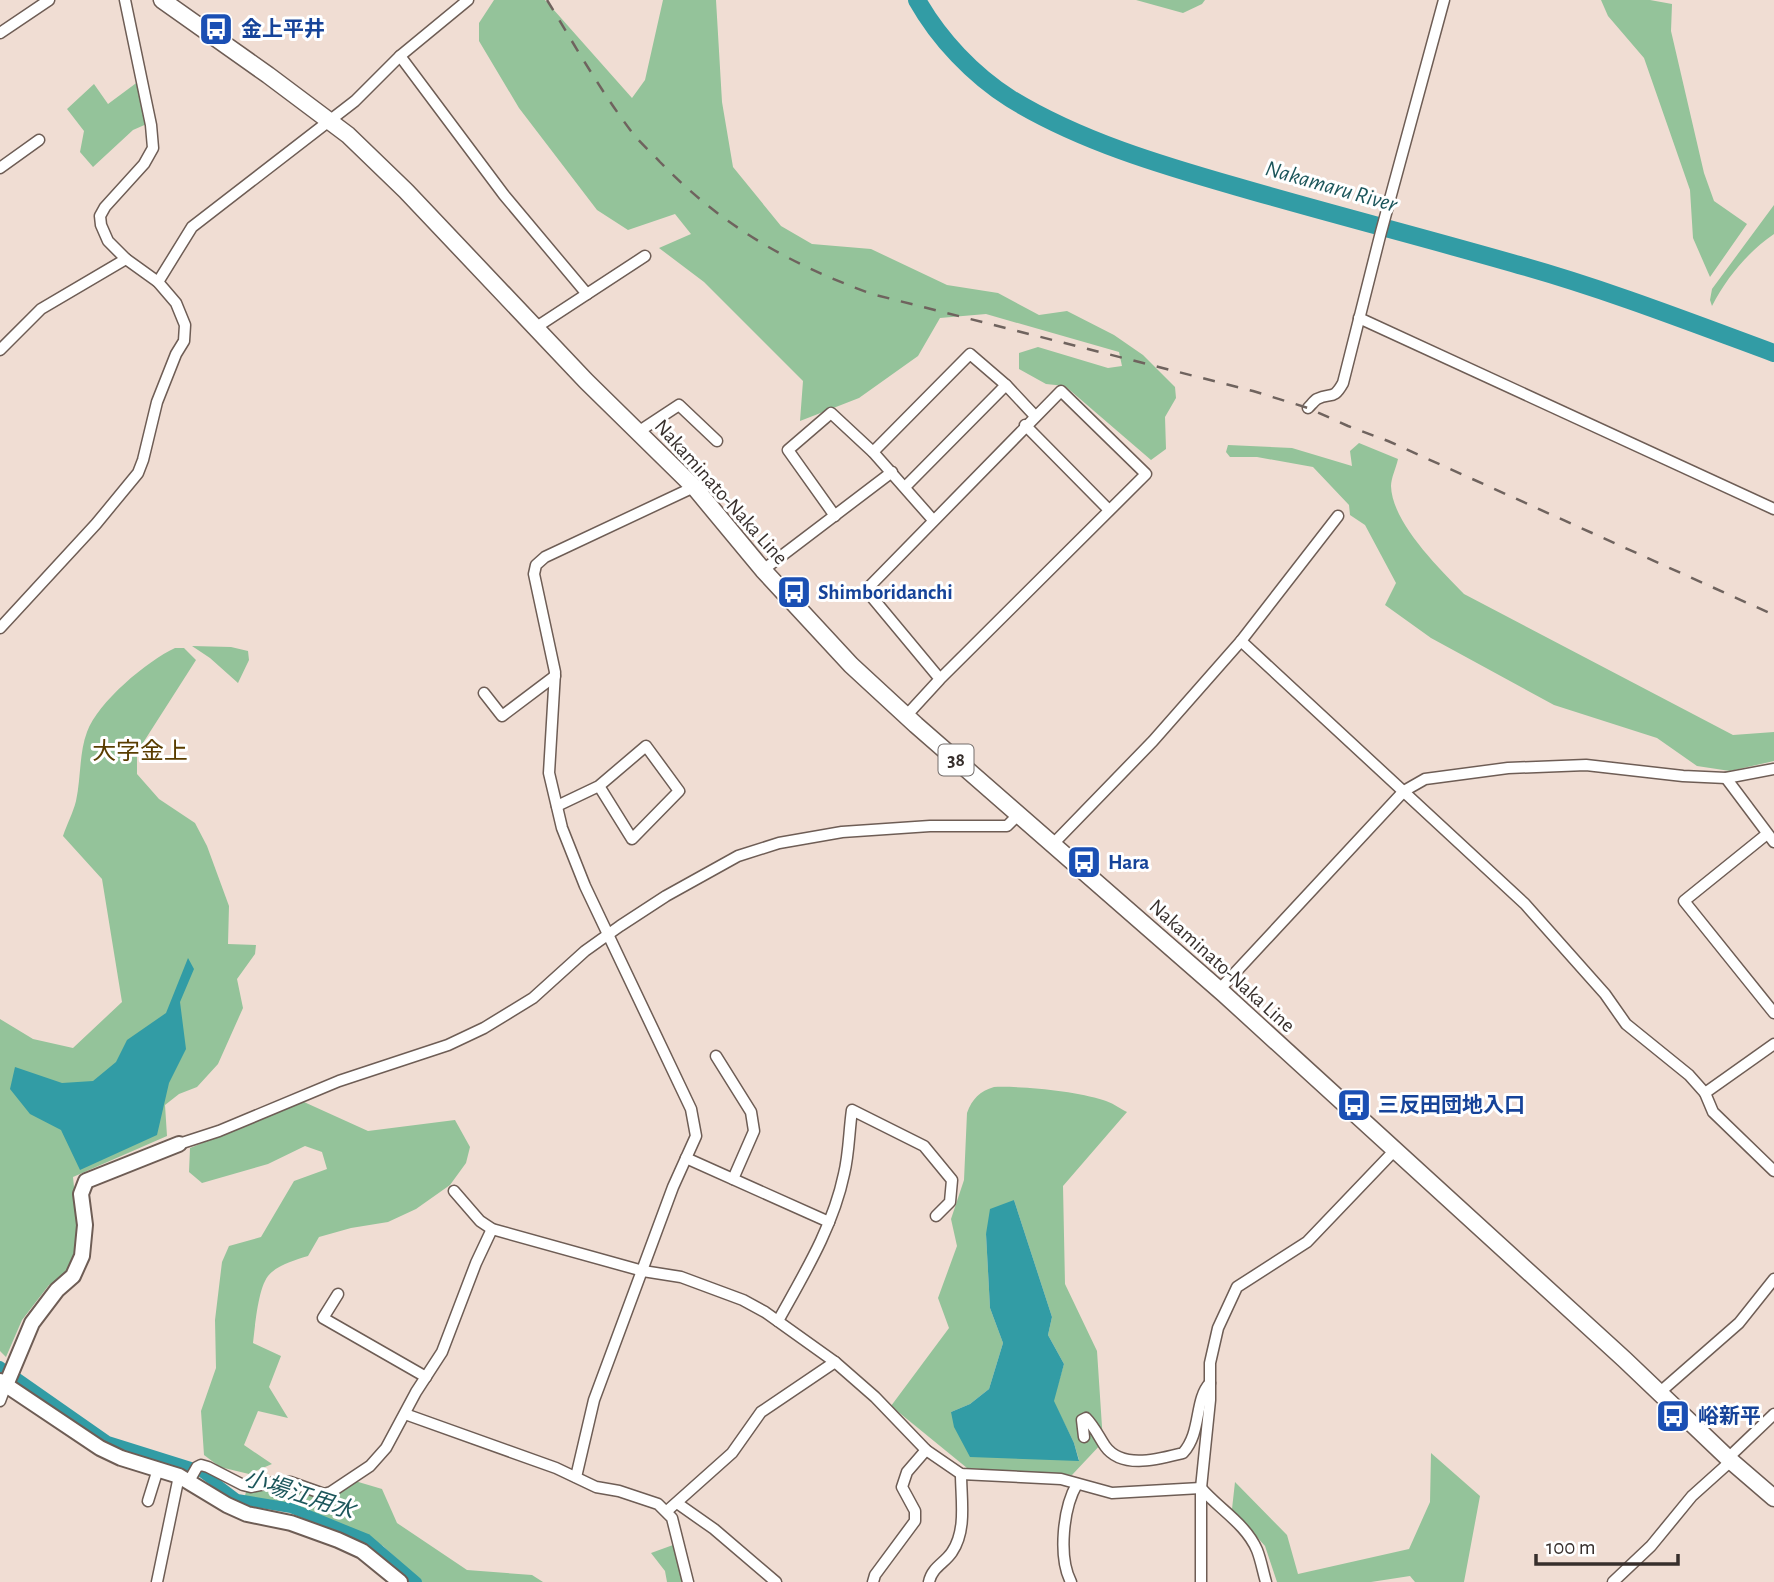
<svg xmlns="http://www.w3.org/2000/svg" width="1774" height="1582" viewBox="0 0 1774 1582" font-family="'Alegreya Sans','Noto Sans JP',sans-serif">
	<rect width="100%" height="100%" fill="#f0ddd3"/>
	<g fill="#94c39a" fill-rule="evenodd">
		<polygon points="494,0 545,0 632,98 645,80 663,0 716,0 722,102 733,167 781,226 812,244 871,249 947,285 998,293 1039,315 1067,311 1114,335 1143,355 1175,387 1176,398 1165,417 1166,449 1151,460 1065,386 1046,384 1019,369 1019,353 1038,347 1108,368 1122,366 1119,352 986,314 940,318 918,356 859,398 800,421 803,381 704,282 659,248 691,234 675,214 628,230 597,210 519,108 479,41 479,23"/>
		<polygon points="1136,0 1205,0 1202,4 1183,13"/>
		<polygon points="1601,0 1650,0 1672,4 1671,31 1704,173 1714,201 1747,224 1710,277 1693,238 1690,190 1644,58 1608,16"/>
		<polygon points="139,81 149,123 133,130 93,167 80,152 84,131 67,109 94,84 108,104"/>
		<path d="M1774 205V234C1748 252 1727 277 1712 306L1710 300 1712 289Z"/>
		<path d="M1359 443 1398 459C1396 468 1391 478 1391 486 1392 523 1440 569 1464 594L1733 735 1774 732V761L1730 771 1697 766 1657 738 1554 705 1431 638 1385 605 1396 583 1365 525 1350 515 1349 505 1313 467 1257 457H1230L1226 452 1228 445 1292 448 1352 466 1350 451Z"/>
		<polygon points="192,646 231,647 248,651 249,660 238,683 210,658"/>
		<path d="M175 648H184L196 660 141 746 137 756V774L159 799 195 823 207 846 229 906 228 944 256 945 255 954 237 979 243 1008 218 1064 197 1087 179 1094 165 1105 167 1136 73 1177 78 1227 73 1272 49 1285 22 1320 6 1357 0 1351V1019L33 1039 73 1048 122 1002 102 879 63 836C67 824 73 813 76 801 81 779 79 753 87 732 98 702 147 661 175 648Z"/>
		<path d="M994 1087C1022 1086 1076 1091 1103 1100 1111 1102 1119 1108 1127 1112L1063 1186 1065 1284 1097 1351 1103 1442 1072 1475 967 1468 891 1406 949 1328 938 1298 957 1246 951 1219 964 1180 967 1113C972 1099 980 1091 994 1087ZM1014 1200 1052 1317 1048 1335 1064 1364 1053 1401 1074 1443 1079 1460 951 1412 970 1404 989 1389 1003 1343 990 1308 986 1234Z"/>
		<path d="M304 1102 368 1131 455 1120 470 1147 466 1163 450 1185 416 1209 388 1222 351 1228 319 1237 308 1256C295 1260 277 1265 268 1276 258 1289 255 1326 253 1343L281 1356 269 1387 288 1418 258 1411 244 1445 272 1464 249 1474 220 1467 204 1455 201 1411 216 1368 215 1320 222 1262 229 1246 261 1237 294 1181 327 1169 322 1152 305 1146 268 1164 202 1183 189 1172 190 1148Z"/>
		<polygon points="1431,1453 1480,1496 1464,1582 1415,1582 1410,1576 1371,1582 1277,1582 1265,1546 1232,1509 1235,1482 1287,1535 1298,1574 1409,1549 1430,1502"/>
		<path d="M355 1481 382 1489 397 1523 467 1570 532 1575 543 1582H422L383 1546 367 1536 286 1504 244 1499 246 1492C260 1492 271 1487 285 1489 326 1493 312 1513 355 1481Z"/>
		<polygon points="673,1545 682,1582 667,1582 665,1571 651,1553"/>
	</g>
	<g fill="#329ca5">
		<polygon points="188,958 194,969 180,1002 186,1049 169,1083 157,1135 80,1170 61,1130 30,1114 10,1089 15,1067 62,1083 93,1081 116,1062 127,1040 166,1013"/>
		<polygon points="1014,1200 1052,1317 1048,1335 1064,1364 1054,1401 1074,1443 1079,1461 970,1457 954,1427 951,1412 970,1404 989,1389 1003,1343 990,1308 986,1234 990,1209"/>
	</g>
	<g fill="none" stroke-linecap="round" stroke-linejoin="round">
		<g stroke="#329ca5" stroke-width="10">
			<polyline points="0,1366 4,1369"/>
			<polyline points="15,1376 108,1441 191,1467"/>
			<polyline points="200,1471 237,1499 291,1508 367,1539 417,1582"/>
		</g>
		<path stroke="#329ca5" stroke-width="18" d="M917 0C939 39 973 75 1011 99 1080 141 1161 165 1238 187 1331 214 1425 238 1519 265 1605 289 1690 322 1774 353"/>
		<g stroke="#6e5d55" stroke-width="13">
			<g id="street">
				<polyline points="0,33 49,0"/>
				<polyline points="400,56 504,195 587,294"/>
				<polyline points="0,168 39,140"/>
				<polyline points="158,282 192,227 355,101 400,56 468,0"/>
				<polyline points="1359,318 1774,509"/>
				<polyline points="535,328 645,256"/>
				<polyline points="0,350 41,309 126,259"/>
				<path d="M1308 408C1311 405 1314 401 1317 399 1331 392 1333 401 1343 383L1381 232 1444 0"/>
				<polyline points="1025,425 1109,510"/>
				<polyline points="638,432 679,405 717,441"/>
				<polyline points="873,452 970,354 1006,385 1035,416"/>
				<polyline points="905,487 1006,385"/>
				<polyline points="835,516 788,450 831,413 873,452 933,520"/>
				<polyline points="763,570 892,472"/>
				<polyline points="0,628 96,524 138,473 143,460 157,402 176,354 184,341 185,325 176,303 158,282 126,259 108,241 101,225 100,216 105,207 144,164 153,148 151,125 125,0"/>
				<polyline points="1241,641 1525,904 1605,994 1626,1024 1689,1075 1705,1093 1713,1112 1774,1171"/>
				<polyline points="484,693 502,716 555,676"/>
				<polyline points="906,716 940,679 1146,474 1061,391 866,590 940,679"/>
				<polyline points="1726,778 1774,842"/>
				<polyline points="557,806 599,786 646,746 679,791 632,839 599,786"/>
				<polyline points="1767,834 1684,901 1774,1013"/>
				<polyline points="1054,843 1153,741 1241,641 1338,516"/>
				<polyline points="1219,990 1404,791 1425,779 1508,768 1586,765 1683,776 1726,778 1774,769"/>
				<polyline points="716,1056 751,1112 754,1131 733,1179"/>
				<polyline points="1705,1093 1774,1044"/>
				<polyline points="179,1144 219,1131 339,1081 448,1045 484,1028 533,998 585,951 620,926 666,896 738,856 779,843 842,832 930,826 1007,826 1019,814"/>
				<polyline points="686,1158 829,1222"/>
				<polyline points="454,1191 480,1221 492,1229 643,1271 681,1277 743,1300 765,1312 835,1362 875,1397 926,1450 961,1474 1061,1479 1112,1493 1201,1488"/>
				<polyline points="338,1294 323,1318 426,1377"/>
				<path d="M778 1321C804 1274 833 1227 844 1174 849 1154 849 1131 852 1110L924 1146 952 1180 950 1202 936 1216"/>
				<polyline points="1659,1393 1739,1323 1774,1279"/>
				<polyline points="0,1401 6,1385"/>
				<polyline points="405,1414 556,1468 596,1487 619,1491 658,1504 672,1518 688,1582"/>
				<path d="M1084 1437 1082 1420 1086 1418C1094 1426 1099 1437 1105 1446 1122 1470 1159 1459 1183 1453 1202 1432 1194 1400 1210 1383"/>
				<polyline points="1728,1458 1774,1414"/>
				<polyline points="576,1477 594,1400 673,1187 696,1136 691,1109 585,886 562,828 549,773 555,672 534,574 536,565 545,557 694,487"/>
				<polyline points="189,1481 197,1467 201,1465 208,1467 243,1485 251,1487 280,1481 290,1482 324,1494 331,1492 370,1466 386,1448 416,1392 442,1352 476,1263 492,1229"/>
				<path d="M1201 1488C1219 1509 1246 1524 1257 1550 1261 1560 1263 1572 1266 1582"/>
				<polyline points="148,1501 158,1469"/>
				<polyline points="677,1503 714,1529 776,1582"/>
				<polyline points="667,1511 732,1453 761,1412 835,1362"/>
				<polyline points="157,1582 179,1476"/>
				<polyline points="873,1582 875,1575 915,1521 915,1511 902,1487 907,1472 926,1450"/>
				<path d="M929 1582C932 1567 945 1563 952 1552 967 1530 961 1499 961 1474"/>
				<path d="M1071 1582C1058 1557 1063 1508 1077 1484"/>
				<polyline points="1201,1582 1201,1488 1210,1400 1210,1363 1218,1328 1237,1287 1307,1242 1395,1150"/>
				<polyline points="1613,1582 1651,1546 1692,1496 1731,1461"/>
			</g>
		</g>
		<g stroke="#6e5d55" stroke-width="18">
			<g id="secondary">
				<polyline points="0,1381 100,1448 121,1458 179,1476 227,1505 247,1514 291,1523 338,1540 362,1551 400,1582"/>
				<polyline points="6,1385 32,1323 57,1290 73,1276 82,1256 85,1225 81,1194 86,1181 179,1144"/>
			</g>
		</g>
		<g stroke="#6e5d55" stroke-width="19">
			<polyline id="primary" points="162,0 268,75 348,135 406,191 586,381 695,488 763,570 851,665 916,725 1224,994 1624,1359 1731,1461 1774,1498"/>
		</g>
		<use href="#street" stroke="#fff" stroke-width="10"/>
		<use href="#secondary" stroke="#fff" stroke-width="14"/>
		<use href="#primary" stroke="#fff" stroke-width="16"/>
		<path stroke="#6f635e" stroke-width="2.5" stroke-dasharray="12 12" stroke-linecap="butt" d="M547 0C574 44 600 90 631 131 639 142 651 152 660 162 722 226 789 264 872 294L1253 391 1308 408 1348 426 1388 441 1774 615"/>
	</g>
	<defs>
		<g id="bus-square" transform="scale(1.75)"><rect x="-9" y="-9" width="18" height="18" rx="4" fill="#1a4fb4" stroke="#fff"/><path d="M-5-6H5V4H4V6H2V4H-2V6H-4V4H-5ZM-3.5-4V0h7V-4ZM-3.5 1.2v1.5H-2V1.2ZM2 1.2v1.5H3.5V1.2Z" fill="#fff"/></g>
	</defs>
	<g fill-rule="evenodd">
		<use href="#bus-square" x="216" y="29"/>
		<use href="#bus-square" x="794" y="592"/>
		<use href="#bus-square" x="1084" y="862"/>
		<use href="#bus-square" x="1354" y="1105"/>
		<use href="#bus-square" x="1673" y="1416"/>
	</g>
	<g text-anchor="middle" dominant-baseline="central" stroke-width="6" stroke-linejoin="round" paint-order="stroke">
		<rect fill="#fff" stroke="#736d6b" stroke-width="2" x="938.5" y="744.5" width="35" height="31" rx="5"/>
		<g font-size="19" font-weight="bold" fill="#372f2c">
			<text x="956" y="760">38</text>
		</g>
		<g font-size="21" font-weight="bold" fill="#164399" stroke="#fff" text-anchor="start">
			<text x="241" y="29">金上平井</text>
			<text x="818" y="592">Shimboridanchi</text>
			<text x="1108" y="862">Hara</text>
			<text x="1378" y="1105">三反田団地入口</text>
			<text x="1698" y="1416">峪新平</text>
		</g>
		<g font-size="21" fill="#372f2c" stroke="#fff">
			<text transform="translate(721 492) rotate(48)">Nakaminato-Naka Line</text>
			<text transform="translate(1222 966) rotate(42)">Nakaminato-Naka Line</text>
		</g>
		<g font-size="23" font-style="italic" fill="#1c565b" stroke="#fff">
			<text transform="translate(1331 187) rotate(16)">Nakamaru River</text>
			<text transform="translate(299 1495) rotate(18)">小場江用水</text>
		</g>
		<g font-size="24" fill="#593d00" stroke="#fff">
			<text x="140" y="752">大字金上</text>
		</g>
	</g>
	<path d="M1536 1554v10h142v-10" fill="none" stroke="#372f2c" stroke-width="3.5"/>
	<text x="1546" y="1554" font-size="21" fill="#372f2c" stroke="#ffffff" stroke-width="5" paint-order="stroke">100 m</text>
</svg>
